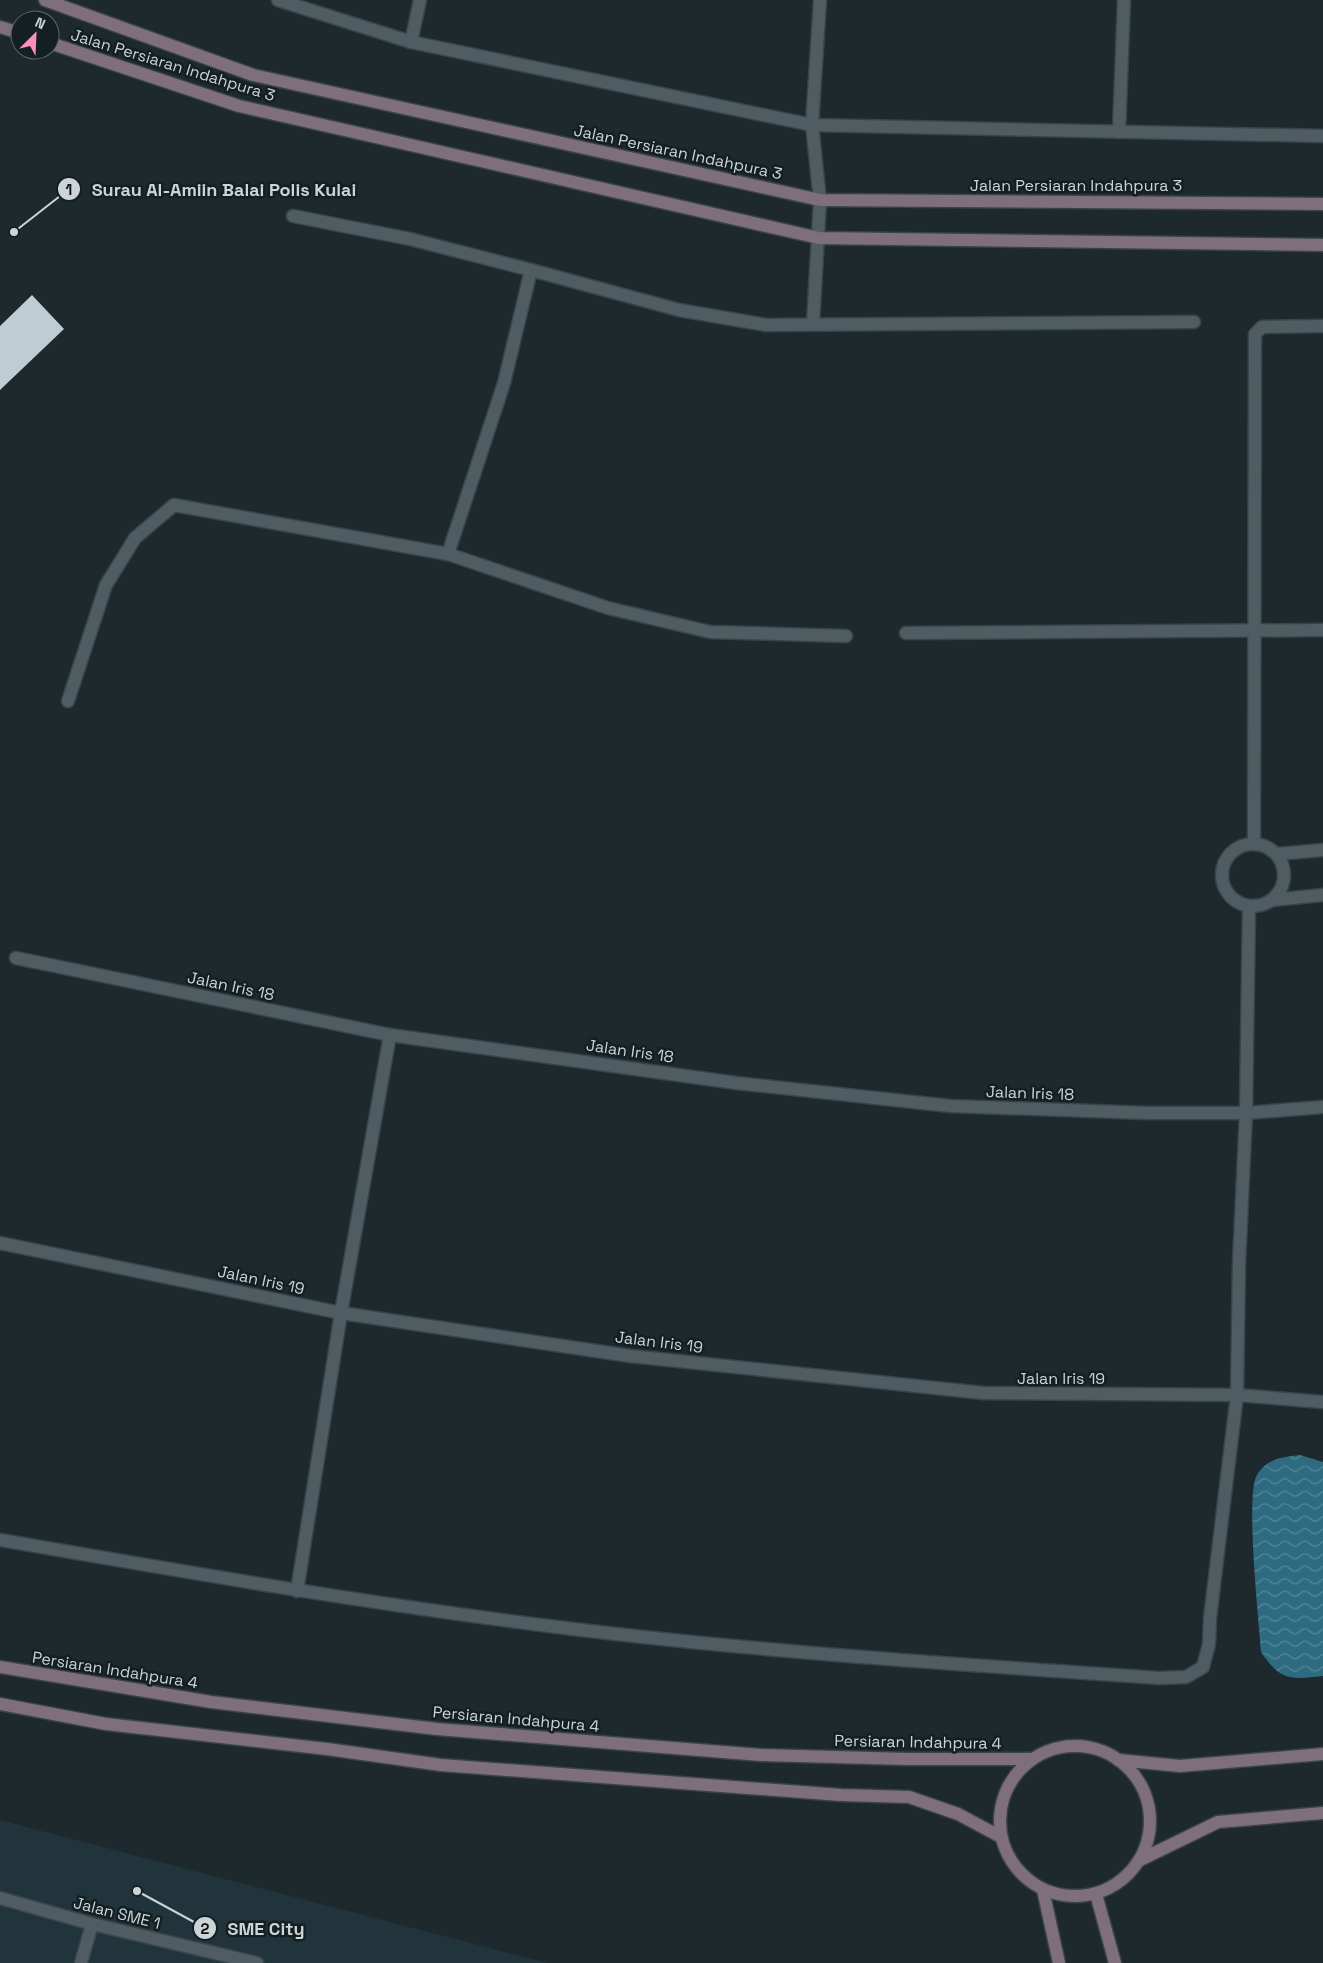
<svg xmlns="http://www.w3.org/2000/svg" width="1323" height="1963" viewBox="0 0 1323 1963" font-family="'Space Grotesk',sans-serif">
	<defs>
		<pattern id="water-waves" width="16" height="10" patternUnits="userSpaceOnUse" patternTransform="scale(1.25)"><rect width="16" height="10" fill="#2e6b81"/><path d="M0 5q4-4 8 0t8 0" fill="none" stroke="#558698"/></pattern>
	</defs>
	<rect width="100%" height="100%" fill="#1d292d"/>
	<polygon fill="#21343b" points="0,1820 547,1963 0,1963"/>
	<path fill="url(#water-waves)" d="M1300 1455 1323 1462V1676C1290 1680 1280 1680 1261 1652 1259 1623 1245 1493 1257 1475 1267 1458 1284 1457 1300 1455Z"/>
	<polygon fill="#becdd3" points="32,295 64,329 0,390 0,326"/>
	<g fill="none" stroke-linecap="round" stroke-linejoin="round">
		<g stroke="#3a4448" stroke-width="15">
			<g id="lane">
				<polyline points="411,42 420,0"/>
				<polyline points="1119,132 1124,0"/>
			</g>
		</g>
		<g stroke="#3a4448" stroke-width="15">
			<g id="street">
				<polyline points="278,0 411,42 812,125 1323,136"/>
				<polyline points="293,216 410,239 531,270"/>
				<polyline points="813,324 820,200 812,125 820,0"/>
				<polyline points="448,554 504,383 531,270 679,310 766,325 1194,322"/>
				<polyline points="906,633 1323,630"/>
				<polyline points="68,701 106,585 135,538 174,505 448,554 608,608 710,632 846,636"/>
				<polyline points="1254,843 1255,334 1262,327 1323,326"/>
				<circle cx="1253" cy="875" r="31"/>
				<polyline points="1277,854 1323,850"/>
				<polyline points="1272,900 1323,895"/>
				<polyline points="16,958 390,1035 736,1083 950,1106 1147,1113 1246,1113 1323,1107"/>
				<polyline points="0,1243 341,1313 630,1356 983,1393 1237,1395 1323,1402"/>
				<path d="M0 1540C185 1572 370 1604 557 1627 757 1652 958 1664 1159 1678L1186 1677 1203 1667 1209 1644 1210 1618 1237 1395 1239 1263 1246 1113 1249 907"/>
				<polyline points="297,1591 341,1313 390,1035"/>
				<polyline points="0,1898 92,1924 257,1963"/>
				<polyline points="81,1963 92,1924"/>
			</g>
		</g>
		<g stroke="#3a4448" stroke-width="15">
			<g id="secondary">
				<polyline points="45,0 253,75 820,200 1323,204"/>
				<polyline points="0,27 20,33"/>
				<polyline points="50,43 239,106 819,238 1323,245"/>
				<polyline points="0,1667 211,1702 437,1729 761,1755 907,1759 1032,1759"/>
				<polyline points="0,1704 106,1724 327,1749 441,1765 841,1795 909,1797 958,1814 1001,1837"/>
				<circle cx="1075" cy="1821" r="75"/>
				<polyline points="1118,1760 1180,1766 1323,1754"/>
				<polyline points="1140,1860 1218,1822 1323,1813"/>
				<polyline points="1043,1890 1059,1963"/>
				<polyline points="1096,1894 1115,1963"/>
			</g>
		</g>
		<use href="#lane" stroke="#4f5c61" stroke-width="12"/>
		<use href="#street" stroke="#4f5c61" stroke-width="12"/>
		<use href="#secondary" stroke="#7f6e7c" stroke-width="12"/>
	</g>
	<g text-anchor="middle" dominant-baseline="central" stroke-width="5" stroke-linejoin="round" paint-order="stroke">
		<g font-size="16" fill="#cdd4d7" stroke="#141f24">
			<text transform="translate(173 65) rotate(17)">Jalan Persiaran Indahpura 3</text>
			<text transform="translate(678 152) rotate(12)">Jalan Persiaran Indahpura 3</text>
			<text x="1076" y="185">Jalan Persiaran Indahpura 3</text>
			<text transform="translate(231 986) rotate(12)">Jalan Iris 18</text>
			<text transform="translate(630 1051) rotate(8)">Jalan Iris 18</text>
			<text transform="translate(1030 1093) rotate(2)">Jalan Iris 18</text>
			<text transform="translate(261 1280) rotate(12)">Jalan Iris 19</text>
			<text transform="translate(659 1342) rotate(7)">Jalan Iris 19</text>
			<text x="1061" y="1378">Jalan Iris 19</text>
			<text transform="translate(115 1670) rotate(9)">Persiaran Indahpura 4</text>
			<text transform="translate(516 1719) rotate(5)">Persiaran Indahpura 4</text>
			<text transform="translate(918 1742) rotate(1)">Persiaran Indahpura 4</text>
			<text transform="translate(117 1913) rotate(14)">Jalan SME 1</text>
		</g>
	</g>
	<path fill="none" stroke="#cdd4d7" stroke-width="2" d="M14 232L69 189M137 1891L205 1928"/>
	<g fill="#cdd4d7" stroke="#141f24" stroke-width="2">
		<circle cx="14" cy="232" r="5"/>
		<circle cx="137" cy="1891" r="5"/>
		<circle cx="69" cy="189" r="12"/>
		<circle cx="205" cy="1928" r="12"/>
	</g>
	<g font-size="15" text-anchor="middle" font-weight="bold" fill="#111">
		<text x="69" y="195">1</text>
		<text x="205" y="1934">2</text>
	</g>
	<g font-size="18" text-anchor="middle" font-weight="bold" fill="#cdd4d7" stroke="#141f24" stroke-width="5" stroke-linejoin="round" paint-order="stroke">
		<text x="224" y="196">Surau Al-Amiin Balai Polis Kulai</text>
		<text x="266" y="1935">SME City</text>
	</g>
	<g transform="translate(35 35) rotate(24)"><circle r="24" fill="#141f24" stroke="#5e676c"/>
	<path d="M0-4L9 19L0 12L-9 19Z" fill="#fe8ebe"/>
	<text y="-8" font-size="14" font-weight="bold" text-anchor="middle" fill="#cdd4d7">N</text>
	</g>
</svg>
